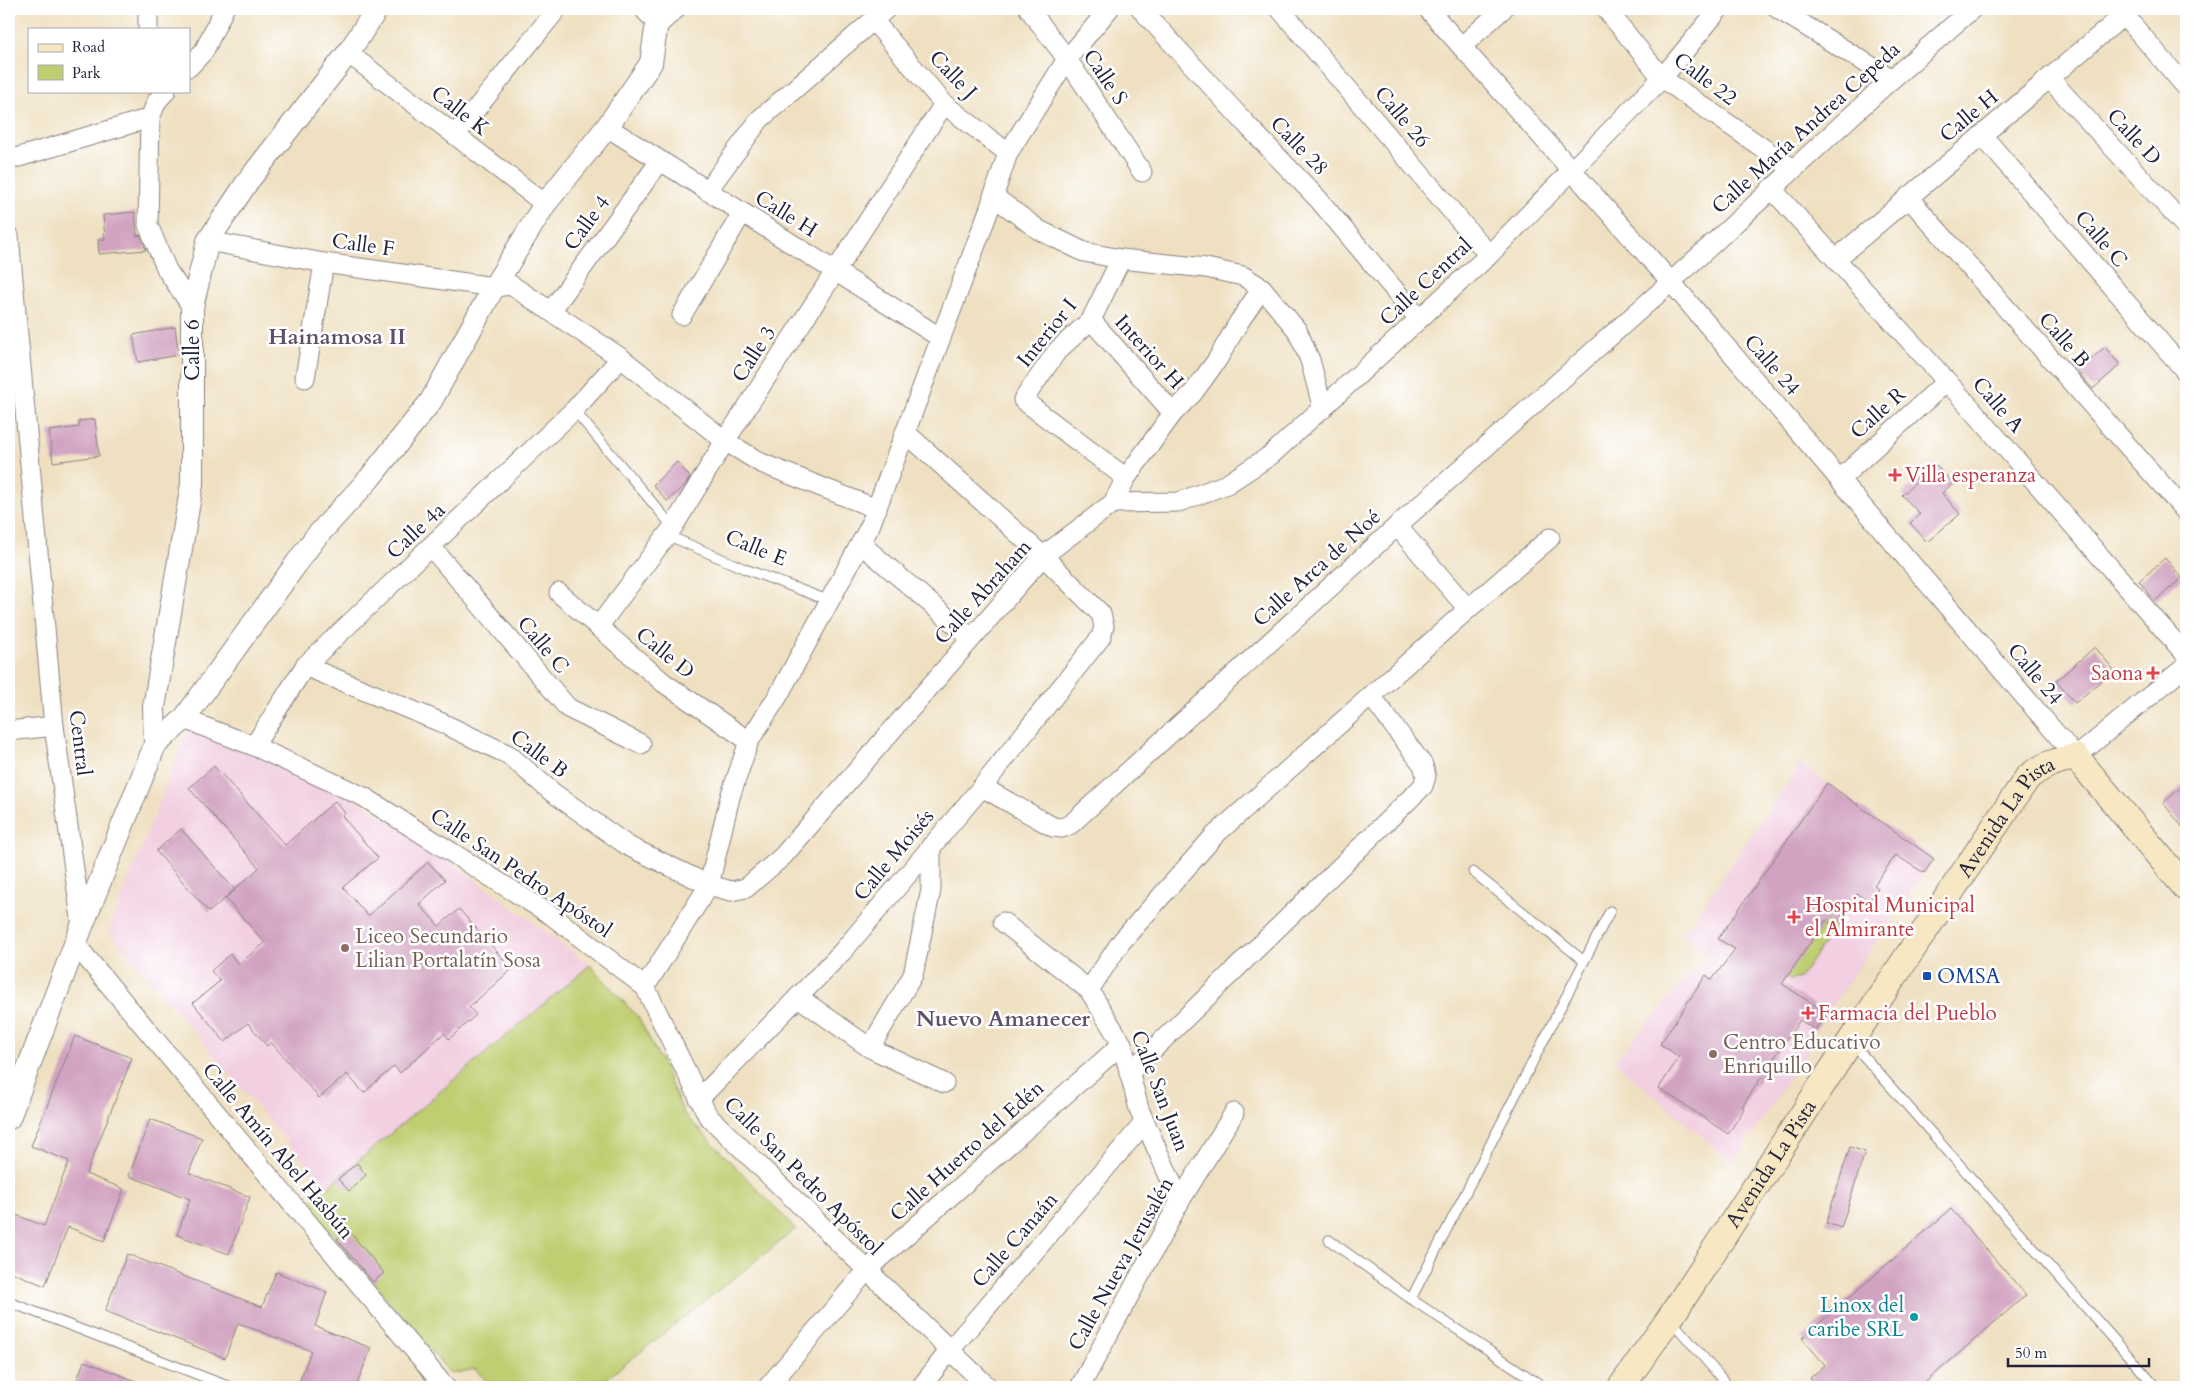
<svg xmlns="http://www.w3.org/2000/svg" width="2195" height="1396" viewBox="0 0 2195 1396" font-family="Cardo,serif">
	<rect width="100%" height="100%" fill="#fff"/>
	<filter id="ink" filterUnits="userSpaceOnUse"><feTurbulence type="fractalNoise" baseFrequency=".02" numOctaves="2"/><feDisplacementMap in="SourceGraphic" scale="10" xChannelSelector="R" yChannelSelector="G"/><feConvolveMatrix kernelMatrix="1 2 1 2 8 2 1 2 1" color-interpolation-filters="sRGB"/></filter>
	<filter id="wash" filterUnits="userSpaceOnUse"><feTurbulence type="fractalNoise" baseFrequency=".0096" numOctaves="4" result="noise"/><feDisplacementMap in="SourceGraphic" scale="20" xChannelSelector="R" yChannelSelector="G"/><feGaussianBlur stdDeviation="1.12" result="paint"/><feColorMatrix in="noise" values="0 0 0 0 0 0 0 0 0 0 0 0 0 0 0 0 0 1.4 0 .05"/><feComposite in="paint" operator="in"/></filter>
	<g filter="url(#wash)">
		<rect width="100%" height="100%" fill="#efe0c1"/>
		<g fill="#f2cfe1">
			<polygon points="187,732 303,770 407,829 590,965 327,1189 109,931"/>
			<polygon points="1800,764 1934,859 1807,1042 1811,1046 1733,1163 1614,1062 1706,955 1683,935"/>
		</g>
		<g fill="#bfce71" stroke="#707856">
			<polygon points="1826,920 1835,927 1800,978 1790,980 1786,977"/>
			<polygon points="590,965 638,1017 661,1061 684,1114 796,1229 596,1387 492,1387 475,1369 451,1374 307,1204"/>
		</g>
		<g id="blocks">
			<g fill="#d1a3c1">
				<polygon points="135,212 137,236 140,235 146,250 99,254 98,239 105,239 103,215"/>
				<polygon points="175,327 179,355 138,362 133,335"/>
				<polygon points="2105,347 2120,365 2093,389 2077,371"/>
				<polygon points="95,419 99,456 53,462 49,431 79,427 79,421"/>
				<polygon points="677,462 690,477 686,484 667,501 653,485"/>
				<polygon points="1935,464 1953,483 1942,493 1960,514 1927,542 1910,523 1920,514 1902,495"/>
				<polygon points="2165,558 2182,578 2155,601 2139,581"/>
				<polygon points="2095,647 2114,670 2075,703 2056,681"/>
				<polygon points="214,766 285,845 335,801 345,813 342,816 378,858 343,887 368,916 428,862 445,880 419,904 439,926 459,909 512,969 469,1007 476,1015 449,1039 444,1033 400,1073 394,1066 364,1093 347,1074 319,1098 271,1042 267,1046 248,1023 225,1042 193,1003 220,981 211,971 230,954 239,964 265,943 225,898 259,868 189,788"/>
				<polygon points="1827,783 1934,859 1924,873 1896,855 1874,885 1878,888 1869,901 1857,894 1835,927 1826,920 1782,984 1827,1013 1815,1030 1800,1020 1772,1061 1742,1107 1744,1109 1728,1134 1659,1088 1679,1057 1660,1044 1706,975 1712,980 1735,949 1718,939"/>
				<polygon points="2186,783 2186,831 2163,803"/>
				<polygon points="181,829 235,890 209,912 156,851"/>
				<polygon points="75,1036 132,1058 86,1174 124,1189 104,1241 68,1227 45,1286 9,1271 9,1212 44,1226 69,1161 31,1146"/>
				<polygon points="150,1119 202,1138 189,1173 250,1197 229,1254 177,1235 190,1199 129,1176"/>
				<polygon points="1850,1147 1865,1152 1841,1228 1826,1223"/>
				<polygon points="357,1163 366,1175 349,1191 338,1179"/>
				<polygon points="1951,1209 2026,1295 1920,1387 1817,1387 1810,1378 1825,1365 1802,1338"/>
				<polygon points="348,1230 384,1273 373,1282 337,1239"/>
				<polygon points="127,1254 262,1307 276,1272 327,1292 315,1326 371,1348 356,1387 297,1387 311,1351 238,1323 225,1358 105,1311"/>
				<polygon points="84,1361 149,1386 149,1387 86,1387 76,1383"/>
			</g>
		</g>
	</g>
	<g filter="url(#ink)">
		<use href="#blocks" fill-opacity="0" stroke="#88817e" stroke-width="1"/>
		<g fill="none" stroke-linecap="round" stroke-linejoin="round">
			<g stroke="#88817e" stroke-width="11">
				<g id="service">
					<polyline points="574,410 673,527"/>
					<polyline points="667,535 745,569 830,601"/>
					<polyline points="1473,872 1584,961"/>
					<polyline points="1852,1043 2156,1387"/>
					<polyline points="1329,1240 1411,1299"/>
					<polyline points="9,1302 230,1387"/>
					<polyline points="1671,1320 1729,1387"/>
					<polyline points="1544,1387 1411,1299 1610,911"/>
				</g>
			</g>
			<g stroke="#88817e" stroke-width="21">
				<g id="minor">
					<polyline points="148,9 148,29"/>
					<polyline points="644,9 658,25 676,9"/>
					<polyline points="1029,9 1067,59 1142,172"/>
					<polyline points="1141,9 1248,126 1319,200 1419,319"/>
					<polyline points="1280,9 1489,255"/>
					<polyline points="1428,9 1671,282 2076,757 2186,666"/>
					<polyline points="1606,9 1662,78 1793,169"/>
					<polyline points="1778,9 1892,79"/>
					<polyline points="2124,15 2186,87"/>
					<polyline points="873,20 944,104 1008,153"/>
					<polyline points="1462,46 1503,9"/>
					<polyline points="348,53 545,204"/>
					<polyline points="189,67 204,51 224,9"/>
					<polyline points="2049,78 2186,227"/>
					<polyline points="166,91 157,101 150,118 148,225 167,270 192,307"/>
					<polyline points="607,127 941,338"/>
					<polyline points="455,135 557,9"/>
					<polyline points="1982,135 2186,372"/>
					<polyline points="9,160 150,118"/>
					<polyline points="1771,188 1971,408 2186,655"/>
					<polyline points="707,191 760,119 886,9"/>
					<polyline points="993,196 1039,230 1084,252 1121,259 1206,268 1243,276 1262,288 1297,330 1310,360 1323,409"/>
					<polyline points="1908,197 2186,512"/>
					<polyline points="9,236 54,726 82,926"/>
					<polyline points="208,241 324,263 494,287 511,285 621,358 725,441 761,463 877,509"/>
					<polyline points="1121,259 1091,320 1057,351 1023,400 1126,478"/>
					<polyline points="1836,259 2131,9"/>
					<polyline points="551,311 660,161"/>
					<polyline points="682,315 742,213"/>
					<polyline points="1091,320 1173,413"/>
					<polyline points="305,378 324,263"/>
					<polyline points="1840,479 1947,381"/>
					<polyline points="1113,503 1179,502 1227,484 1271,455 1489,255 1662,78 1719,9"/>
					<polyline points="1397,526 1468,609 1550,538"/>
					<polyline points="861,544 971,638"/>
					<polyline points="432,548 568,708 641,744"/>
					<polyline points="559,593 664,683 749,741"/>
					<polyline points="598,627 673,527 725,441 944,104"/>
					<polyline points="305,666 440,722 509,755 552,792 628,846 709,885 731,891 746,888 783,856 1043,556 1113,503 1126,478 1173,413 1193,393 1217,360 1239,322 1262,288"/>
					<polyline points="184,719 254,746 364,797 551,915 645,987 708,1116 988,1387"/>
					<polyline points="9,731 54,726"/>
					<polyline points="254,746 305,666 574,410 621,358"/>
					<polyline points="982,787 1053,827 1062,828 1071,824 1397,526 1671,282 1885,85 1972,9"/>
					<polyline points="1003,922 1089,990 1122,1044 1139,1109 1180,1201"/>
					<polyline points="76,945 445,1387"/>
					<polyline points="645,987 709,885 730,797 749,741 778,696 870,526 989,210 1008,153 1067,59 1109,9"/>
					<polyline points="1089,990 1121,942 1215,835 1468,609"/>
					<polyline points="798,997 870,1048 944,1083"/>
					<polyline points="870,1048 913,975 931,890 931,846"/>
					<polyline points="1129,1073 1423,786 1426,776 1423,765 1371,696"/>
					<polyline points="699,1099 842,952 982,787 1101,637 1104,626 1101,614 1043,556 905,432"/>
					<polyline points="768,1387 867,1270 1122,1044"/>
					<polyline points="921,1387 950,1350 1145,1122"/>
					<polyline points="1080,1387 1180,1201 1234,1113"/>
				</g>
			</g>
			<g stroke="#88817e" stroke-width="24">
				<g id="tertiary">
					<polyline points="155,745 154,707 192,484 192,307 208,241 248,181 348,53 377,9"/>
					<polyline points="9,1118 82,926 155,745 184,719 315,538 369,479 431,401 494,287 545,204 607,127 651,63 659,9"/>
				</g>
			</g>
			<g stroke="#88817e" stroke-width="28">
				<g id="secondary">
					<path id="s1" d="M1621 1387 1670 1318 1850 1042 2028 777C2044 765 2057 760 2076 757L2186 888"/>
				</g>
			</g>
			<use href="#service" stroke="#fff" stroke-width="9"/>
			<use href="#minor" stroke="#fff" stroke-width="19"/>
			<use href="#tertiary" stroke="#fff" stroke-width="22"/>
			<use href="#secondary" stroke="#f7e8c3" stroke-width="26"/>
		</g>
	</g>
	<g fill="#e0444e" stroke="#fff" stroke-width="2">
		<path d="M1892.5 467.5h5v5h5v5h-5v5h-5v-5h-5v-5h5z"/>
		<path d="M2150.5 665.5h5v5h5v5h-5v5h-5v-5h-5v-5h5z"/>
		<path d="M1791.5 909.5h5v5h5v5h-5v5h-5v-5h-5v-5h5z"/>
		<path d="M1805.5 1005.5h5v5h5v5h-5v5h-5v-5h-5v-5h5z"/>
	</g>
	<g fill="#8d6e63" stroke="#fff" stroke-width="2">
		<circle cx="345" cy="948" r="5"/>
		<circle cx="1713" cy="1054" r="5"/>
	</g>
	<rect fill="#1a4fb4" stroke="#fff" stroke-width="2" x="1922" y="971" width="10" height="10" rx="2.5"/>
	<circle fill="#0f9aa8" stroke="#fff" stroke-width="2" cx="1914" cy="1317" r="5"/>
	<g text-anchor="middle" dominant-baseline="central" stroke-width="5" stroke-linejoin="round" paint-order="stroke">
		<g font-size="21" fill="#22223b" stroke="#fff">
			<text transform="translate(953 75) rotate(46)">Calle J</text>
			<text transform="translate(1105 77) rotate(56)">Calle S</text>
			<text transform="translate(1705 79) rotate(37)">Calle 22</text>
			<text transform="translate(460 111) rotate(38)">Calle K</text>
			<text transform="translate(1969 116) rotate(-40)">Calle H</text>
			<text transform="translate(1402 117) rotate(50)">Calle 26</text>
			<text transform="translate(1806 128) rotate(-42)">Calle María Andrea Cepeda</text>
			<text transform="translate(2134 137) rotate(47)">Calle D</text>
			<text transform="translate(1299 146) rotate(46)">Calle 28</text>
			<text transform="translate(786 214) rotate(32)">Calle H</text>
			<text transform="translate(587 223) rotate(-54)">Calle 4</text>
			<text transform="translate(2101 239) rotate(49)">Calle C</text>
			<text transform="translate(363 245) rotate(8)">Calle F</text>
			<text transform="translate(1426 282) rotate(-43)">Calle Central</text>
			<text transform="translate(1047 333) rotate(-51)">Interior I</text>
			<text transform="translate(2064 340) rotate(49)">Calle B</text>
			<text transform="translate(192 350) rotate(-90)">Calle 6</text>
			<text transform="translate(1149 352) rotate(48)">Interior H</text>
			<text transform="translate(754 354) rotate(-57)">Calle 3</text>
			<text transform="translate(1772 365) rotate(49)">Calle 24</text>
			<text transform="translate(1998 405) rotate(49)">Calle A</text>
			<text transform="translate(1878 413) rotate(-42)">Calle R</text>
			<text transform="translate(416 531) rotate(-43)">Calle 4a</text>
			<text transform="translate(756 548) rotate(22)">Calle E</text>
			<text transform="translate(1317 568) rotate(-42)">Calle Arca de Noé</text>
			<text transform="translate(983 592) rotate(-48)">Calle Abraham</text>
			<text transform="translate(543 645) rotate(50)">Calle C</text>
			<text transform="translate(665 653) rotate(39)">Calle D</text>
			<text transform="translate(2035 674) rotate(50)">Calle 24</text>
			<text transform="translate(80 743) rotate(83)">Central</text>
			<text transform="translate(539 754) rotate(37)">Calle B</text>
			<text stroke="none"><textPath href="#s1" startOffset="689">Avenida La Pista</textPath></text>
			<text transform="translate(894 855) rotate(-50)">Calle Moisés</text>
			<text transform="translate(521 873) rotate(34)">Calle San Pedro Apóstol</text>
			<text transform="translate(1160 1091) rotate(69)">Calle San Juan</text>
			<text transform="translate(278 1151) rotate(50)">Calle Amín Abel Hasbún</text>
			<text transform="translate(967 1151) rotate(-42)">Calle Huerto del Edén</text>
			<text stroke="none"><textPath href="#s1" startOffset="269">Avenida La Pista</textPath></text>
			<text transform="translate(803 1176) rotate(45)">Calle San Pedro Apóstol</text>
			<text transform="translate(1015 1240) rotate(-49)">Calle Canaán</text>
			<text transform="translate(1121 1264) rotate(-61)">Calle Nueva Jerusalén</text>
		</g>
		<g font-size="21" fill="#be3a42" stroke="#fff" text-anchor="start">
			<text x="1905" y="475">Villa esperanza</text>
			<text x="2143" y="673" text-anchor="end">Saona</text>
			<text x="1805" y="905">Hospital Municipal<tspan x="1805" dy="24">el Almirante</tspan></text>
			<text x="1818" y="1013">Farmacia del Pueblo</text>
		</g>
		<g font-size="21" fill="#785e54" stroke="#fff" text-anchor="start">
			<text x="355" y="936">Liceo Secundario<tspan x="355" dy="24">Lilian Portalatín Sosa</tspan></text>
			<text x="1723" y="1042">Centro Educativo<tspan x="1723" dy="24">Enriquillo</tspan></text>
		</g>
		<g font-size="21" fill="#164399" stroke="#fff" text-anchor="start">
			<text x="1937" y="976">OMSA</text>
		</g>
		<g font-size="21" fill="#0d838f" stroke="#fff" text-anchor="end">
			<text x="1904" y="1305">Linox del<tspan x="1904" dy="24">caribe SRL</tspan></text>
		</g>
		<g font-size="22" font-weight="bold" fill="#5f4f6a" stroke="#fff">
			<text x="337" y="337">Hainamosa II</text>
			<text x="1003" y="1019">Nuevo Amanecer</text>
		</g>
	</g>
	<rect width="2195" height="1396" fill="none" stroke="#fff" stroke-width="30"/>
	<rect x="28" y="28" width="162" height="65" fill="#ffffff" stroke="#a7a7b1"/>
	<rect x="38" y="44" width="25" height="8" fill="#f7e8c3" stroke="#a7a7b1"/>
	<text x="72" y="52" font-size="15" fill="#22223b">Road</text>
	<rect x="38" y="65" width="25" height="15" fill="#bfce71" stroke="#a7a7b1"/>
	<text x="72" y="78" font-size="15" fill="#22223b">Park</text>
	<path d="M2008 1358v8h141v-8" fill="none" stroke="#22223b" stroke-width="2.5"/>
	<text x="2015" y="1358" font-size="15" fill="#22223b" stroke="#ffffff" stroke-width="4" paint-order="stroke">50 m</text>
</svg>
